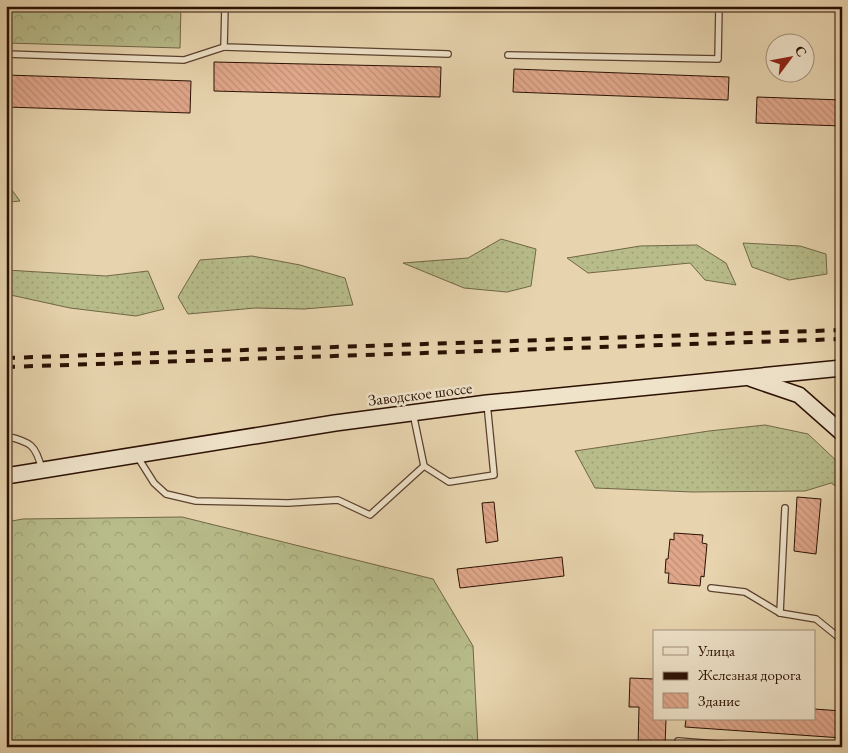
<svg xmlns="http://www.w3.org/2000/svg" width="848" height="753" viewBox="0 0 848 753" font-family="'EB Garamond',serif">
	<defs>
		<pattern id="grass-dots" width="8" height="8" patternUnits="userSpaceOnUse" patternTransform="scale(1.25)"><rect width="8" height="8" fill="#b7bc8a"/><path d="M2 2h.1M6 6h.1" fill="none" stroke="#9ea175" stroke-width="1.8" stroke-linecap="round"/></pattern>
		<pattern id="forest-crowns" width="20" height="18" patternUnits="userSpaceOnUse" patternTransform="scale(1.25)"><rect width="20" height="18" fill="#b7bc8a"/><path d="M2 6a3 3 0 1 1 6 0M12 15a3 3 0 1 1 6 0" fill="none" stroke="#9ea175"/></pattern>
		<pattern id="building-back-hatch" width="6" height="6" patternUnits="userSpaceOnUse" patternTransform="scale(1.25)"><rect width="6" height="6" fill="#e0a78b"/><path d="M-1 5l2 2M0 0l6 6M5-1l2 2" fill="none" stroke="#c08f76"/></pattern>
	</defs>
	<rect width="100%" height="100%" fill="#e7d4ae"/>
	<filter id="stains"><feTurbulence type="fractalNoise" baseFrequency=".004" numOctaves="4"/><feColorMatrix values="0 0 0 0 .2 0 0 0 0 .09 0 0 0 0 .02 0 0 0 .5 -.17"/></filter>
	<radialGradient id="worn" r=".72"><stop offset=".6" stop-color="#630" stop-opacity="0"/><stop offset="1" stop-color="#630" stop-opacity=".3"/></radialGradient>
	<g fill="url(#grass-dots)" stroke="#716646">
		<polygon points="6,182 20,201 9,202 10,214 6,210"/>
		<polygon points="501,239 536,249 531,286 507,292 464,288 403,263 468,258"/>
		<polygon points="743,243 800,246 826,254 827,274 789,280 752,267"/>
		<polygon points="697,245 726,263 736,285 705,280 690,263 588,273 567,258 640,246"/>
		<polygon points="252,256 300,265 345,278 353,305 304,309 255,308 188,314 178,297 200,260"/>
		<polygon points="6,270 106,276 148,271 164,309 136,316 70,308 6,294"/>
		<polygon points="765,425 808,434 842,466 842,490 831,483 805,491 693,492 595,488 575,451 709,431"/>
	</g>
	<g fill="url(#forest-crowns)" stroke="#716646">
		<polygon points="6,6 181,6 180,48 6,43"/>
		<polygon points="182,517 433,579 473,646 478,747 6,747 6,522 23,519"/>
	</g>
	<g fill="url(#building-back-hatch)" stroke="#2b1003">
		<polygon points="214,62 441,67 440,97 214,91"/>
		<polygon points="514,69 729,77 728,100 513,92"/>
		<polygon points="6,75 191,81 190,113 6,107"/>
		<polygon points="757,97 842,100 842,126 756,123"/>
		<polygon points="797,497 821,499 816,554 794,551"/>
		<polygon points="494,502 498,541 486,543 482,503"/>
		<polygon points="674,533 703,535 702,543 707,544 704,577 701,576 700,586 668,583 669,573 665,573 666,559 668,559 670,539 674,540"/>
		<polygon points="562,557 564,576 460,588 457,569"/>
		<polygon points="630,678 654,679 654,719 666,719 665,747 638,747 639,707 629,707"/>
		<polygon points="814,709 842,711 842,738 685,727 686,719 814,719"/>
	</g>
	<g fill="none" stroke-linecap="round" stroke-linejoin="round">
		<g stroke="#5a412e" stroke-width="8">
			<g id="lane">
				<polyline points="225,6 224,47 448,54"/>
				<polyline points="6,54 184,60 224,47"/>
				<polyline points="508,55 718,59 719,6"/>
				<polyline points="413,413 424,466"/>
				<path d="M6 436C31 442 36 445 42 470"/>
				<polyline points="137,456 154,483 166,494 196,501 288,503 338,500 370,515 424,466 449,482 494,475 487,403"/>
				<polyline points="711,588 745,592 780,613 816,619 842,640"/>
				<polyline points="780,613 785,508"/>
				<polyline points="678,747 678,741 755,747"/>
			</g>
		</g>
		<g stroke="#2b1003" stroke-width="18">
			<g id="secondary">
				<polyline points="752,379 799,395 842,433"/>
				<polyline points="6,476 335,423 487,403 842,368"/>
			</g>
		</g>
		<use href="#lane" stroke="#efe3ca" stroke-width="5.5"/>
		<use href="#secondary" stroke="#efe3ca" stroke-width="15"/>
		<g stroke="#2b1003" stroke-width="4" stroke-dasharray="9 9" stroke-linecap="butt">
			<polyline points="6,358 842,330"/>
			<polyline points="6,367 842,339"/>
		</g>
	</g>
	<g text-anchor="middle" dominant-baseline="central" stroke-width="5" stroke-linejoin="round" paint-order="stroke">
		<g font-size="16" fill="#2b1003" stroke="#efe3ca">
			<text transform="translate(420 394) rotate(-7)">Заводское шоссе</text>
		</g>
	</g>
	<rect width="848" height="753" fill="none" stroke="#e7d4ae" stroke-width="25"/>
	<rect x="8" y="8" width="833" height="738" fill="none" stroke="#2b1003" stroke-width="2.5"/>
	<rect x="12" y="12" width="823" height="728" fill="none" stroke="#2b1003"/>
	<rect x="653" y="630" width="162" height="90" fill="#efe3ca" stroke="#a18f7a"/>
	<rect x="663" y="647" width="25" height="8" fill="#efe3ca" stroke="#a18f7a"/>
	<text x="698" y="656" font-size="15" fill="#2b1003">Улица</text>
	<rect x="663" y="672" width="25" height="8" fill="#2b1003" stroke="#a18f7a"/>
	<text x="698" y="680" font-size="15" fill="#2b1003">Железная дорога</text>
	<rect x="663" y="693" width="25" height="15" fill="url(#building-back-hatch)" stroke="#a18f7a"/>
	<text x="698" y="706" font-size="15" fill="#2b1003">Здание</text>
	<g transform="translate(790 58) rotate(58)"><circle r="24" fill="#efe3ca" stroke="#a18f7a"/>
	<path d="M0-4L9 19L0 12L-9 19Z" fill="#8f2418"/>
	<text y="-8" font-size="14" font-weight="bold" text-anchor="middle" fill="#2b1003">С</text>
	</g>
	<rect width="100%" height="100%" filter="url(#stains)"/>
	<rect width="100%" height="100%" fill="url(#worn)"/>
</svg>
